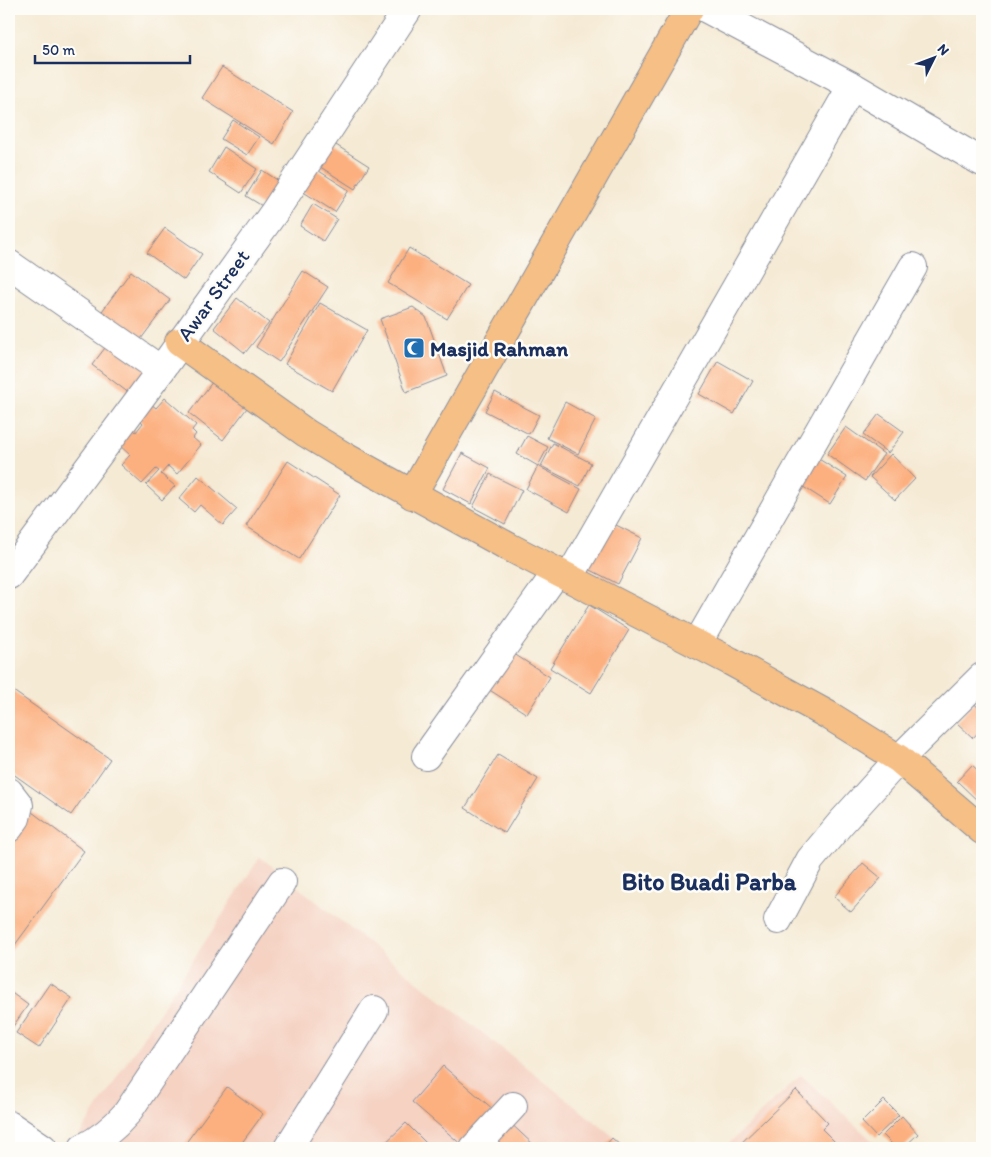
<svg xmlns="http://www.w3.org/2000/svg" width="991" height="1157" viewBox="0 0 991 1157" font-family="Itim,sans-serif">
	<rect width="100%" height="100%" fill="#fdfcf7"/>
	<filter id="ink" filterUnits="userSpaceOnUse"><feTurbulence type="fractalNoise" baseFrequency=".02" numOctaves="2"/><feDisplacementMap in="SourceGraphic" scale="10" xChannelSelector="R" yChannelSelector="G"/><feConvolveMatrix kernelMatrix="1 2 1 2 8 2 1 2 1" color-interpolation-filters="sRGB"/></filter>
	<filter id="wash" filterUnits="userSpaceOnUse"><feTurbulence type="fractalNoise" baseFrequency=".0096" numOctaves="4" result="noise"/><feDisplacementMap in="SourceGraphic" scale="20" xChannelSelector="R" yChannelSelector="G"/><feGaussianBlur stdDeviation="1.12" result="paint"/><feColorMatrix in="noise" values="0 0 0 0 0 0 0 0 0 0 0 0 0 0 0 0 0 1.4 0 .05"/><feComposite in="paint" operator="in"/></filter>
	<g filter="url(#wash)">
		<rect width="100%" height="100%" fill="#f5ead4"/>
		<g fill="#f5d2c2">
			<polygon points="260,857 628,1148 71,1148"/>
			<polygon points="801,1075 880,1148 724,1148"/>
		</g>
		<g id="blocks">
			<g fill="#fcb080">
				<polygon points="222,67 293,112 274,144 202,98"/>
				<polygon points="233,120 259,137 247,155 221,139"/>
				<polygon points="325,138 369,166 355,189 311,161"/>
				<polygon points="224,147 257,169 241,193 209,172"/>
				<polygon points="308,164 349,190 335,212 294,186"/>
				<polygon points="262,170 288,187 272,212 246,196"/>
				<polygon points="313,204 337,219 323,241 300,226"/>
				<polygon points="165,228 202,254 184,280 147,253"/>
				<polygon points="409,248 468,285 447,319 388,283"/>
				<polygon points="131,271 170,300 138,343 100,314"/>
				<polygon points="303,271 328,287 279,362 256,347"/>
				<polygon points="237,298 269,323 245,353 214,328"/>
				<polygon points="320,303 367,330 332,391 285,364"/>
				<polygon points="413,307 426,317 447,376 406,392 380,319"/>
				<polygon points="111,340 153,372 134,397 92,365"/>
				<polygon points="718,361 753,381 734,414 699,394"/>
				<polygon points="213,381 247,408 223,440 189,413"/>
				<polygon points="495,392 539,415 529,434 485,411"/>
				<polygon points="165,398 196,425 192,430 196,434 193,438 201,445 177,474 168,466 161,474 175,486 162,500 146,485 159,471 156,469 142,484 121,465 130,455 117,443 131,427 136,432 143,423 139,419 151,404 156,408"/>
				<polygon points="565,402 596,419 578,454 547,438"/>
				<polygon points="879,414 904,432 888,453 863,435"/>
				<polygon points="846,427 884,454 865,481 827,454"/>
				<polygon points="527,436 548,447 538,466 517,454"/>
				<polygon points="553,443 591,463 580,486 541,466"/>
				<polygon points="462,453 490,468 471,504 443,489"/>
				<polygon points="811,454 847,477 830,504 794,481"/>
				<polygon points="891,454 915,479 895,500 870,477"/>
				<polygon points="288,461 340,495 299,559 246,526"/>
				<polygon points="538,466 581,489 569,512 526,489"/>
				<polygon points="490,474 522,490 505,524 473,507"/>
				<polygon points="198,476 237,509 223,525 200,505 194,512 179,499"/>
				<polygon points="608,521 642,538 618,584 585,567"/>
				<polygon points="589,605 629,630 591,693 550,668"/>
				<polygon points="511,652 550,677 527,714 488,689"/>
				<polygon points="9,688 110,759 71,815 9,771"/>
				<polygon points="974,703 982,712 982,728 973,738 956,722"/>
				<polygon points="498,755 538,779 505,833 465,808"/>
				<polygon points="972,765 982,774 982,805 957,781"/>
				<polygon points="32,812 84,851 9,953 9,843"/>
				<polygon points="863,863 881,878 851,912 834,897"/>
				<polygon points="50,983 72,998 39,1048 16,1033"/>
				<polygon points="9,991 28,1005 9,1032"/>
				<polygon points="443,1066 494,1110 463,1146 412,1102"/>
				<polygon points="227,1087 263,1114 238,1148 182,1148"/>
				<polygon points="796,1090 828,1123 822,1129 838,1145 834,1148 736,1148"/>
				<polygon points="884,1100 899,1115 876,1137 862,1122"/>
				<polygon points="902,1116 918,1134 903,1148 896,1148 883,1135"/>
				<polygon points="505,1118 537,1148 487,1148"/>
				<polygon points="406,1123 431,1148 380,1148"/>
				<polygon points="612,1138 623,1148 603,1148"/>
			</g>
		</g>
	</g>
	<g filter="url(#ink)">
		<use href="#blocks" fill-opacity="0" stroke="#888c99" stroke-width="1"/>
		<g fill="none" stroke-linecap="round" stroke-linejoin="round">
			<g stroke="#888c99" stroke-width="30">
				<g id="minor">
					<polyline points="707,9 852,86 982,162"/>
					<polyline points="9,264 161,370"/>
					<polyline points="9,575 161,370 275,211 408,9"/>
					<polyline points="569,578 852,86"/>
					<polyline points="697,644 913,267"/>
					<polyline points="426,756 557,572"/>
					<polyline points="9,792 19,805 16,818 9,828"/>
					<polyline points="778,920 810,860 840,824 899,759 982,677"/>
					<polyline points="9,1125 43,1148"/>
					<path d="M83 1148C101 1139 114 1128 127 1113L282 882"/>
					<polyline points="288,1148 374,1010"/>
					<polyline points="474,1148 513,1106"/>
				</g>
			</g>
			<g stroke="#888c99" stroke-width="30">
				<g id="major">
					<polyline points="179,342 306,433 347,458 509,547 730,661 830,716 899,759 982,830"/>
					<polyline points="412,495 689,9"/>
				</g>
			</g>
			<use href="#minor" stroke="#fff" stroke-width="28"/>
			<use href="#major" stroke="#f5bf86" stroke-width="28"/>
		</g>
	</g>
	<defs>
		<g id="mosque-square" transform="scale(1.125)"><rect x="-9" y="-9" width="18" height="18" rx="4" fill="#1f6fb2" stroke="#fdfcf7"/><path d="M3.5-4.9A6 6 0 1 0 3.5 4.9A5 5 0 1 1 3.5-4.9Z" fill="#fff"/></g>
	</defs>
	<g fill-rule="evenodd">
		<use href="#mosque-square" x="414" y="348"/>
	</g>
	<g text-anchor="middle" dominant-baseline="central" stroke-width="5" stroke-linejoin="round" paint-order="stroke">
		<g font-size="21" fill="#1b2f5e" stroke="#fdfcf7">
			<text transform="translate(213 295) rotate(-54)">Awar Street</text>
		</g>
		<g font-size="21" font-weight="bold" fill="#1b2f5e" stroke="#fdfcf7" text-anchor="start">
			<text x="430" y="348">Masjid Rahman</text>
		</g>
		<g font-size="24" font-weight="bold" fill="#1b2f5e" stroke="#fdfcf7">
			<text x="709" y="881">Bito Buadi Parba</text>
		</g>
	</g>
	<rect width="991" height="1157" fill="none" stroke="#fdfcf7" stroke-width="30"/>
	<g transform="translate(934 58) rotate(48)" stroke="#fdfcf7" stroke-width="4" paint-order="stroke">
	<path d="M0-4L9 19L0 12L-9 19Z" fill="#1b2f5e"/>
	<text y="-8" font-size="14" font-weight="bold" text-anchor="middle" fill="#1b2f5e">N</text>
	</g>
	<path d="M35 55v8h155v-8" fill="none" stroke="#1b2f5e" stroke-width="2.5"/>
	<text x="42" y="55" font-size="15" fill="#1b2f5e" stroke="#fdfcf7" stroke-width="4" paint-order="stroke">50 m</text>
</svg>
